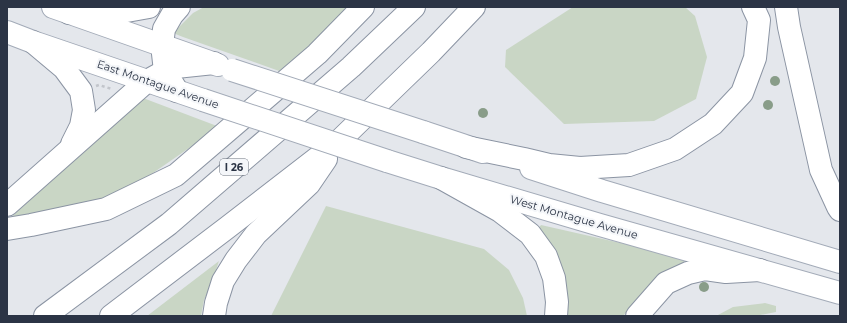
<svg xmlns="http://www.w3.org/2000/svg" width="847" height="323" viewBox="0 0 847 323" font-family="Montserrat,sans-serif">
	<rect width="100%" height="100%" fill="#e4e7ec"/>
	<g fill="#c9d6c5">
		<polygon points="204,7 351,7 282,72 183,37 173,33 193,13"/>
		<polygon points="573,7 685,7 695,16 707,57 696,99 654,121 564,124 505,67 506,50"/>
		<polygon points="143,98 217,126 205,137 153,173 115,194 67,213 7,221"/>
		<polygon points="326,206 484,249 509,270 523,298 527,316 271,316"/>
		<polygon points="541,225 634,246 683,260 687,266 654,282 623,316 564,316 536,231"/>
		<polygon points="219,261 212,282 204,300 201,316 147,316"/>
		<polygon points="765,303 776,306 776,312 755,316 716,316 733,307"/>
	</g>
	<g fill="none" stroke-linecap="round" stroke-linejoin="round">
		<g stroke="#a3abb8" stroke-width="24">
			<g id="major">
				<polyline points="53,7 218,65"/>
				<polyline points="7,32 33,42 203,100"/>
				<polyline points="423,132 483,152"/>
				<polyline points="387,161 441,178 600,225 840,293"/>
				<polyline points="531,168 602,191 840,262"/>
			</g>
		</g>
		<g stroke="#8b94a3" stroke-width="24">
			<g id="highway">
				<polyline points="786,7 789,27 821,170 838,207 840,210"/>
				<polyline points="69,13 110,14 149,7"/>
				<polyline points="33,42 64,68 81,91 84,110 81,126 72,144"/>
				<polyline points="177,91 165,71 162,45 164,29 172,15 179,7"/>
				<polyline points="466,147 524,159 549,165 580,168 629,165 675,149 713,124 742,93 755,58 759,20 753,7"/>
				<polyline points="441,178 500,211 530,234 546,256 554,278 557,302 556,316"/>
				<polyline points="7,205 147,81 165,71 176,67 214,63"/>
				<polyline points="7,229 31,225 106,209 176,175 317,54 363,7"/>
				<polyline points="45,316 169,224 351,67 414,7"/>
				<polyline points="111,316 228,227 338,142 431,52 474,7"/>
				<polyline points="214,316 216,303 223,281 236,260 256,234 309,184 326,159"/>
				<polyline points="637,316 666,283 688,273 705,269 726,272 760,270"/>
			</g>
		</g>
		<polyline stroke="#c2c5cb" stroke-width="2.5" stroke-dasharray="3 3" stroke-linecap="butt" points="96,86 99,85 112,89"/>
		<use href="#major" stroke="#fff" stroke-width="22"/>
		<use href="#highway" stroke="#fff" stroke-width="22"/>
		<g stroke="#a3abb8" stroke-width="24" stroke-linecap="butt">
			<g id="major-bridge">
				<polyline points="232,70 423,132"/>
				<polyline points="203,100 387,161"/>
			</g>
		</g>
		<use href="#major-bridge" stroke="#fff" stroke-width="22"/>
	</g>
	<g fill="#899d89">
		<circle cx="775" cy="81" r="5"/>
		<circle cx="768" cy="105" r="5"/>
		<circle cx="483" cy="113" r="5"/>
		<circle cx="704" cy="287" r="5"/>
	</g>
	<g text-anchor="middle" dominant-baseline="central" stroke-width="4" stroke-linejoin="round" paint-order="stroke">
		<rect fill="#f4f6f9" stroke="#676e7b" stroke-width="1" x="220" y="159" width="28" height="16" rx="3"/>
		<g font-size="10" font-weight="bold" fill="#2b3445">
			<text x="234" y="167">I 26</text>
		</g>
		<g font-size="11" fill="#2b3445" stroke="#f4f6f9">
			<text transform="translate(158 84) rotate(19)">East Montague Avenue</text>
			<text transform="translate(574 217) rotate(16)">West Montague Avenue</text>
		</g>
	</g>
	<rect width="847" height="323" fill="none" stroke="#2b3445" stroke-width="16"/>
</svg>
